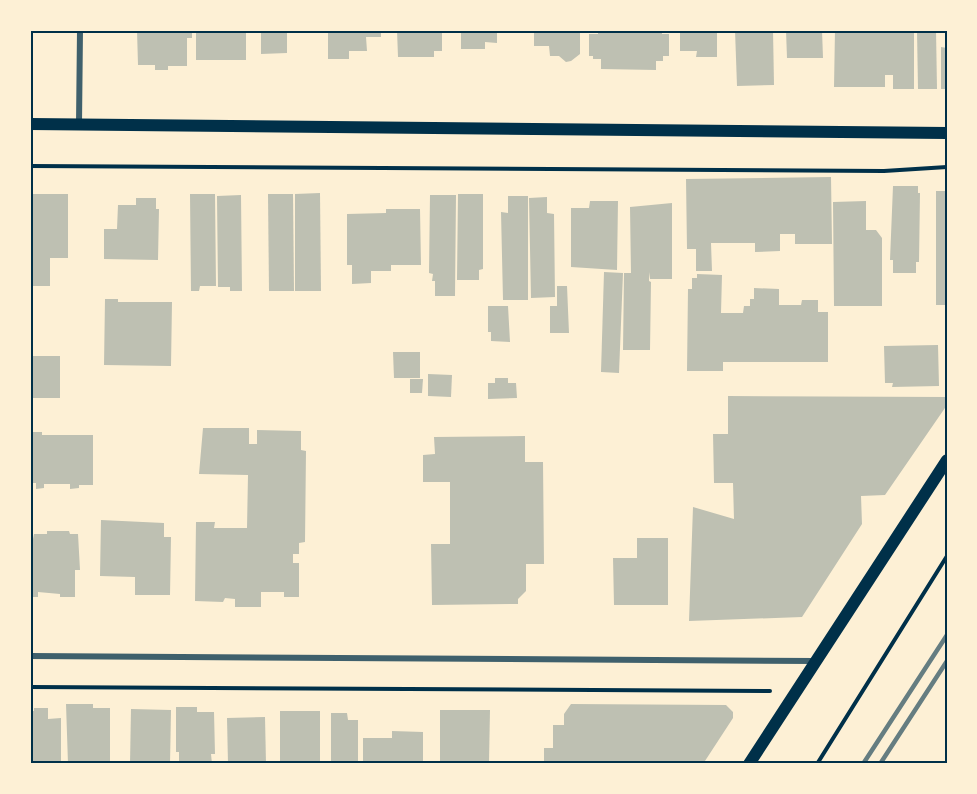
<svg xmlns="http://www.w3.org/2000/svg" width="977" height="794" viewBox="0 0 977 794" font-family="'Asap Condensed',sans-serif">
	<rect width="100%" height="100%" fill="#fdf0d5"/>
	<g fill="#bec0b2">
		<polygon points="137,30 192,30 192,38 187,38 187,66 168,66 168,70 155,70 155,65 138,65"/>
		<polygon points="196,30 246,32 246,60 196,60"/>
		<polygon points="261,30 306,30 306,32 287,32 287,53 261,54"/>
		<polygon points="328,30 381,30 381,37 366,37 367,51 349,51 349,59 328,59"/>
		<polygon points="397,30 442,30 442,51 434,51 434,57 398,57"/>
		<polygon points="461,30 497,30 497,43 485,42 485,49 461,49"/>
		<polygon points="534,30 580,30 580,54 571,61 566,62 559,56 550,56 549,46 534,46"/>
		<polygon points="598,30 662,30 662,34 669,34 669,56 663,56 663,61 656,61 656,70 601,69 601,59 593,59 593,56 589,56 589,34 598,34"/>
		<polygon points="680,30 717,30 717,57 696,57 697,51 680,51"/>
		<polygon points="735,30 773,30 774,85 737,86"/>
		<polygon points="786,30 822,30 823,58 787,58"/>
		<polygon points="835,30 914,30 914,89 893,89 893,75 885,75 885,87 834,87"/>
		<polygon points="917,30 936,30 937,89 918,89"/>
		<polygon points="941,47 947,48 947,89 941,89"/>
		<polygon points="831,177 832,244 795,244 795,234 780,234 780,251 755,252 755,243 711,243 712,271 696,271 696,249 687,249 686,179"/>
		<polygon points="893,186 918,186 918,193 920,193 919,262 916,262 916,273 893,273 893,260 890,260"/>
		<rect x="936" y="191" width="11" height="114"/>
		<polygon points="320,193 321,291 295,291 295,194"/>
		<polygon points="32,194 68,194 68,258 50,258 50,286 32,286"/>
		<polygon points="190,194 215,194 216,286 200,286 199,291 191,291"/>
		<polygon points="268,194 293,194 294,291 269,291"/>
		<polygon points="458,194 483,194 483,269 479,270 479,280 457,280"/>
		<polygon points="241,195 242,291 230,291 230,287 218,287 217,196"/>
		<polygon points="430,195 456,195 455,296 435,296 435,281 432,281 433,274 429,273"/>
		<polygon points="508,196 528,196 528,300 503,300 501,212 508,213"/>
		<polygon points="547,197 547,213 554,214 555,297 531,298 529,198"/>
		<polygon points="136,198 156,198 156,209 159,209 158,260 104,259 104,229 117,229 118,205 136,205"/>
		<polygon points="590,201 618,201 617,270 571,267 571,208 589,208"/>
		<polygon points="866,201 866,230 876,230 882,238 882,306 834,306 833,202"/>
		<polygon points="672,203 672,279 650,279 649,272 649,281 651,282 650,350 623,350 624,273 631,273 630,207"/>
		<polygon points="386,209 420,209 421,265 391,265 391,271 371,271 371,283 352,284 352,265 347,265 347,214 386,213"/>
		<polygon points="604,272 623,273 619,373 601,372"/>
		<polygon points="697,274 722,275 721,313 743,313 744,306 750,306 750,299 754,299 754,288 779,289 779,305 801,305 802,300 818,300 818,312 828,312 828,362 723,362 723,371 687,371 688,289 692,289 692,278 697,278"/>
		<polygon points="557,286 567,286 569,333 550,333 550,306 557,306"/>
		<polygon points="105,299 118,299 118,302 172,302 171,366 104,365"/>
		<polygon points="488,306 508,306 510,342 491,341 491,332 488,332"/>
		<polygon points="938,345 939,386 892,387 893,383 885,383 884,346"/>
		<polygon points="393,352 420,352 420,378 394,378"/>
		<rect x="30" y="356" width="30" height="42"/>
		<polygon points="428,374 452,375 451,397 428,396"/>
		<polygon points="495,378 508,378 508,383 516,383 517,398 488,399 488,383 495,383"/>
		<polygon points="410,379 423,379 422,393 410,393"/>
		<polygon points="728,396 947,397 947,405 885,495 861,496 862,524 802,617 689,621 693,507 734,519 733,483 714,483 713,434 728,434"/>
		<polygon points="203,428 249,428 249,444 257,444 257,430 301,431 301,450 306,451 305,542 299,543 299,554 293,554 293,563 299,563 299,597 284,597 284,592 261,592 261,607 235,607 235,599 225,598 223,602 195,601 196,522 215,522 214,528 247,528 248,475 199,474"/>
		<polygon points="30,432 42,432 42,435 93,435 93,485 79,485 79,488 70,489 70,484 44,484 44,488 36,489 36,483 30,483"/>
		<polygon points="525,436 525,462 543,462 544,564 526,564 526,591 518,599 518,604 432,605 431,544 450,544 450,482 423,482 423,455 435,454 434,437"/>
		<polygon points="101,520 164,523 164,537 171,537 170,595 135,595 135,577 100,576"/>
		<polygon points="47,531 69,531 70,534 78,534 80,570 75,570 75,597 60,597 60,594 38,592 38,597 30,597 30,539 33,539 34,534 47,534"/>
		<polygon points="637,538 668,538 668,605 614,605 613,558 637,558"/>
		<polygon points="66,704 93,704 93,708 110,708 110,764 68,764"/>
		<polygon points="571,704 726,705 733,712 733,718 703,764 544,764 544,748 553,748 553,725 564,725 564,714"/>
		<polygon points="176,707 197,707 197,712 214,712 215,754 211,754 212,764 179,764 179,752 176,752"/>
		<polygon points="34,708 48,708 48,719 61,718 61,764 30,764 30,711 34,711"/>
		<polygon points="131,709 171,710 170,764 130,764"/>
		<polygon points="440,710 490,710 489,762 440,762"/>
		<rect x="280" y="711" width="40" height="53"/>
		<polygon points="331,713 347,713 348,720 358,720 358,764 331,764"/>
		<polygon points="265,717 266,764 228,764 227,718"/>
		<polygon points="392,731 423,732 423,764 363,764 363,738 392,738"/>
	</g>
	<g fill="none" stroke-linecap="round" stroke-linejoin="round">
		<g stroke="#003049" stroke-width="4">
			<polyline points="30,166 884,171 947,167"/>
			<polyline points="30,687 770,691"/>
			<polyline points="817,764 947,556"/>
		</g>
		<g stroke="#3f606c" stroke-width="6">
			<polyline points="79,124 80,30"/>
			<polyline points="30,656 815,661"/>
		</g>
		<g stroke="#003049" stroke-width="12">
			<polyline points="30,124 947,133"/>
			<polyline points="749,764 947,460"/>
		</g>
		<g stroke="#657d81" stroke-width="4.5">
			<polyline points="863,764 947,635"/>
			<polyline points="880,764 947,661"/>
		</g>
	</g>
	<rect width="977" height="794" fill="none" stroke="#fdf0d5" stroke-width="63"/>
	<rect x="32" y="32" width="914" height="730" fill="none" stroke="#003049" stroke-width="2"/>
</svg>
